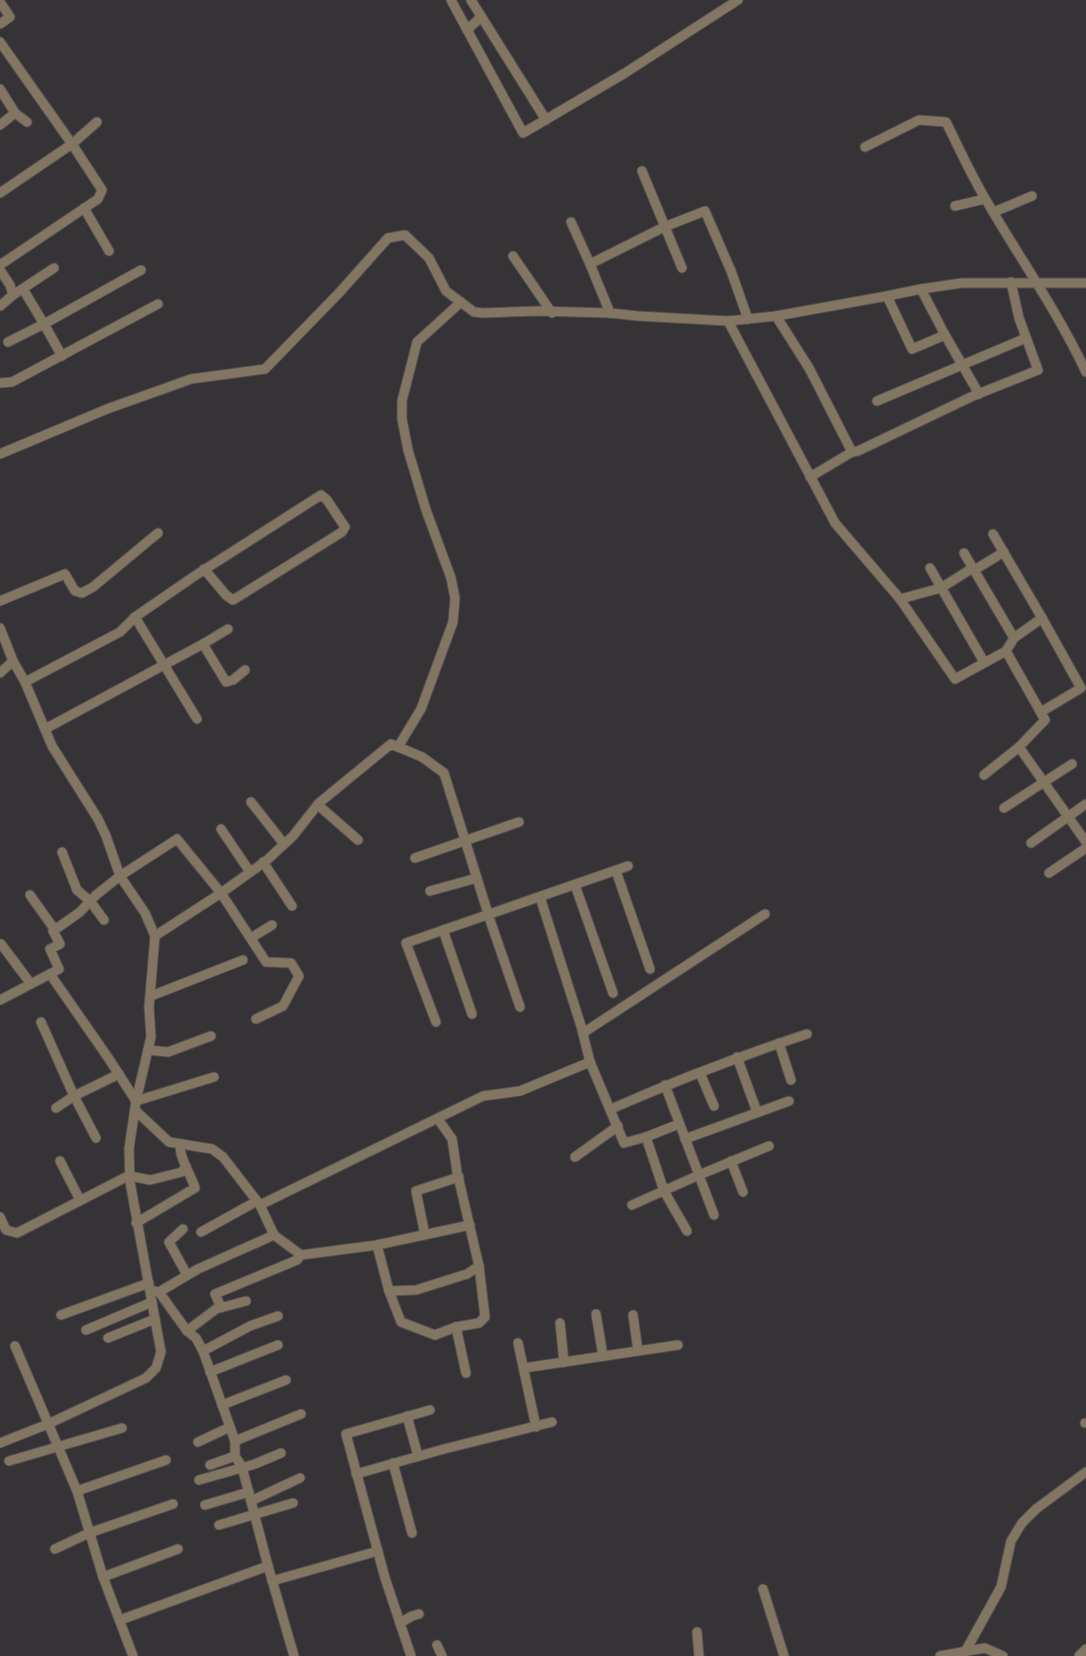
<svg xmlns="http://www.w3.org/2000/svg" width="1086" height="1656" viewBox="0 0 1086 1656" font-family="'Open Sans',sans-serif">
	<rect width="100%" height="100%" fill="#353336"/>
	<g fill="none" stroke-linecap="round" stroke-linejoin="round">
		<g stroke="#525053" stroke-width="11">
			<g id="minor">
				<polyline points="451,0 523,133 625,73 738,0"/>
				<polyline points="471,0 546,120"/>
				<polyline points="0,2 10,17 0,24"/>
				<polyline points="467,30 481,17"/>
				<polyline points="0,42 72,144 102,190 98,199 0,265"/>
				<polyline points="0,89 15,113 27,122"/>
				<polyline points="0,125 15,113"/>
				<path d="M865 147 919 120 946 122C959 148 971 175 986 200 1019 257 1058 312 1086 372"/>
				<polyline points="642,171 682,268"/>
				<polyline points="0,193 72,144 97,122"/>
				<polyline points="955,206 985,199"/>
				<polyline points="84,208 109,251"/>
				<polyline points="994,212 1032,196"/>
				<polyline points="571,222 590,264 610,313"/>
				<polyline points="513,256 552,313"/>
				<polyline points="590,264 664,227 705,211 731,271 748,319"/>
				<polyline points="0,270 10,285 13,295 0,306"/>
				<polyline points="23,289 44,324 141,270"/>
				<polyline points="921,289 945,335 979,394"/>
				<polyline points="13,295 54,268"/>
				<polyline points="887,296 912,349 945,335"/>
				<polyline points="776,316 809,368 852,452"/>
				<polyline points="728,321 835,523 900,599 955,679 1006,651 1014,638 1042,618 1081,688 1041,712"/>
				<polyline points="8,342 44,324 62,356"/>
				<polyline points="0,383 12,382 158,304"/>
				<polyline points="877,401 1026,338"/>
				<polyline points="0,454 107,409 191,379 265,369 339,293 388,238 405,235 429,258 446,291 474,312 483,313 538,311 610,313 638,316 728,321 776,316 887,296 921,289 962,283 1086,283"/>
				<polyline points="810,477 852,452 858,451 973,396 1038,370 1019,318 1011,282"/>
				<polyline points="993,534 1042,618"/>
				<polyline points="964,553 1014,638"/>
				<polyline points="930,568 984,662"/>
				<polyline points="900,599 941,588 971,569 976,569 1004,552"/>
				<polyline points="0,601 65,574 75,591 82,593 93,587 158,533"/>
				<polyline points="135,617 197,719"/>
				<polyline points="0,628 13,661 25,682 52,746 98,819 106,836 120,876 145,913 155,936 149,1007 151,1037 136,1101 129,1149 130,1182 161,1352 156,1368 146,1378 48,1424 0,1443"/>
				<polyline points="203,644 226,682 233,680 245,670"/>
				<polyline points="0,673 13,661"/>
				<polyline points="25,682 120,632 135,617 196,575 321,495 327,500 345,527 342,532 233,600 226,595 204,569"/>
				<polyline points="45,729 203,644 228,629"/>
				<polyline points="398,747 421,709 453,622 455,598 451,578 426,510 408,450 402,419 402,401 417,342 461,302"/>
				<polyline points="1019,747 1086,842"/>
				<polyline points="984,775 1019,747 1045,720 1006,651"/>
				<polyline points="251,802 284,844"/>
				<polyline points="318,805 358,840"/>
				<polyline points="1004,808 1072,764"/>
				<polyline points="221,829 250,872"/>
				<polyline points="1031,843 1086,804"/>
				<polyline points="62,852 77,890 90,901 104,920"/>
				<polyline points="415,858 519,822"/>
				<polyline points="263,862 292,906"/>
				<polyline points="616,871 650,969"/>
				<polyline points="1049,873 1086,848"/>
				<polyline points="575,885 613,993"/>
				<polyline points="430,891 477,878"/>
				<polyline points="30,895 55,930"/>
				<polyline points="540,897 581,1026 590,1062 624,1143 646,1137 679,1124"/>
				<polyline points="443,930 472,1014"/>
				<polyline points="155,936 221,893 177,839 120,876 96,895 80,912 53,931 60,944 50,949 59,969 50,974 109,1059 136,1101 214,1077"/>
				<polyline points="251,938 272,925"/>
				<polyline points="1,944 31,984"/>
				<polyline points="151,996 243,960"/>
				<polyline points="0,1000 50,974"/>
				<polyline points="256,1019 283,1006 299,976 291,963 266,962 221,893 266,861 293,836 319,803 391,744 422,757 444,773 491,923 520,1007"/>
				<polyline points="41,1022 74,1096 96,1138"/>
				<polyline points="436,1022 406,943 628,866"/>
				<polyline points="583,1033 765,914"/>
				<polyline points="779,1043 791,1080"/>
				<polyline points="148,1050 168,1052 211,1036"/>
				<polyline points="737,1057 757,1112"/>
				<polyline points="700,1073 714,1106"/>
				<polyline points="665,1085 714,1215"/>
				<polyline points="56,1108 74,1096 119,1074"/>
				<path d="M611 1109C675 1081 740 1056 807 1034"/>
				<polyline points="135,1110 169,1142 212,1149 223,1157 260,1205 274,1235 198,1269 159,1292"/>
				<polyline points="646,1137 664,1191 687,1231"/>
				<polyline points="685,1139 789,1101"/>
				<polyline points="575,1157 618,1126"/>
				<polyline points="60,1161 80,1200"/>
				<polyline points="731,1161 743,1192"/>
				<polyline points="130,1176 150,1180 182,1172 186,1166"/>
				<polyline points="260,1205 483,1096 520,1091 590,1062"/>
				<polyline points="632,1205 699,1175 769,1146"/>
				<polyline points="0,1217 6,1230 17,1233 130,1175"/>
				<path d="M136 1223 195 1188C192 1176 177 1155 181 1144"/>
				<polyline points="183,1229 169,1242 187,1275"/>
				<polyline points="201,1232 257,1201"/>
				<polyline points="274,1235 301,1255"/>
				<polyline points="425,1235 416,1191 459,1177"/>
				<polyline points="377,1245 389,1291 401,1322 435,1335 456,1327 479,1323 485,1317 479,1266 457,1172 452,1139 438,1119"/>
				<polyline points="150,1290 159,1292 187,1331 196,1338 203,1351 235,1441 235,1456 242,1467 268,1566 294,1656"/>
				<polyline points="389,1291 416,1290 467,1274 479,1266"/>
				<polyline points="221,1307 215,1294 297,1260 301,1255 377,1245 470,1225"/>
				<polyline points="596,1314 603,1356"/>
				<polyline points="61,1315 149,1283"/>
				<polyline points="633,1315 638,1351"/>
				<polyline points="560,1323 564,1362"/>
				<polyline points="456,1327 466,1373"/>
				<polyline points="86,1330 152,1302"/>
				<polyline points="187,1331 216,1309 246,1301"/>
				<polyline points="108,1338 155,1319"/>
				<polyline points="518,1343 536,1427"/>
				<polyline points="15,1346 77,1491 103,1577 133,1656"/>
				<polyline points="203,1351 250,1326 278,1316"/>
				<polyline points="524,1368 678,1345"/>
				<polyline points="210,1372 278,1345"/>
				<polyline points="222,1405 286,1380"/>
				<polyline points="407,1416 418,1456"/>
				<polyline points="1085,1423 1086,1423"/>
				<polyline points="235,1441 301,1414"/>
				<polyline points="198,1442 230,1427"/>
				<polyline points="9,1461 122,1428"/>
				<polyline points="393,1463 412,1533"/>
				<polyline points="210,1465 235,1456"/>
				<polyline points="356,1474 444,1449 552,1422"/>
				<polyline points="199,1480 255,1464 281,1453"/>
				<polyline points="77,1491 166,1460"/>
				<polyline points="251,1501 300,1478"/>
				<polyline points="205,1505 249,1492"/>
				<polyline points="219,1525 293,1503"/>
				<polyline points="55,1549 89,1533 173,1504"/>
				<polyline points="103,1577 178,1549"/>
				<polyline points="272,1581 378,1551"/>
				<polyline points="763,1589 784,1656"/>
				<polyline points="120,1620 268,1566"/>
				<polyline points="400,1623 412,1616 419,1614"/>
				<polyline points="697,1632 699,1656"/>
				<polyline points="437,1645 442,1656"/>
				<polyline points="965,1652 1001,1587 1011,1541 1022,1523 1036,1509 1086,1472"/>
				<polyline points="411,1656 385,1578 346,1434 430,1410"/>
				<polyline points="940,1656 985,1648 1003,1656"/>
				<polyline points="1079,1656 1086,1649"/>
			</g>
		</g>
		<use href="#minor" stroke="#827662" stroke-width="9"/>
	</g>
</svg>
